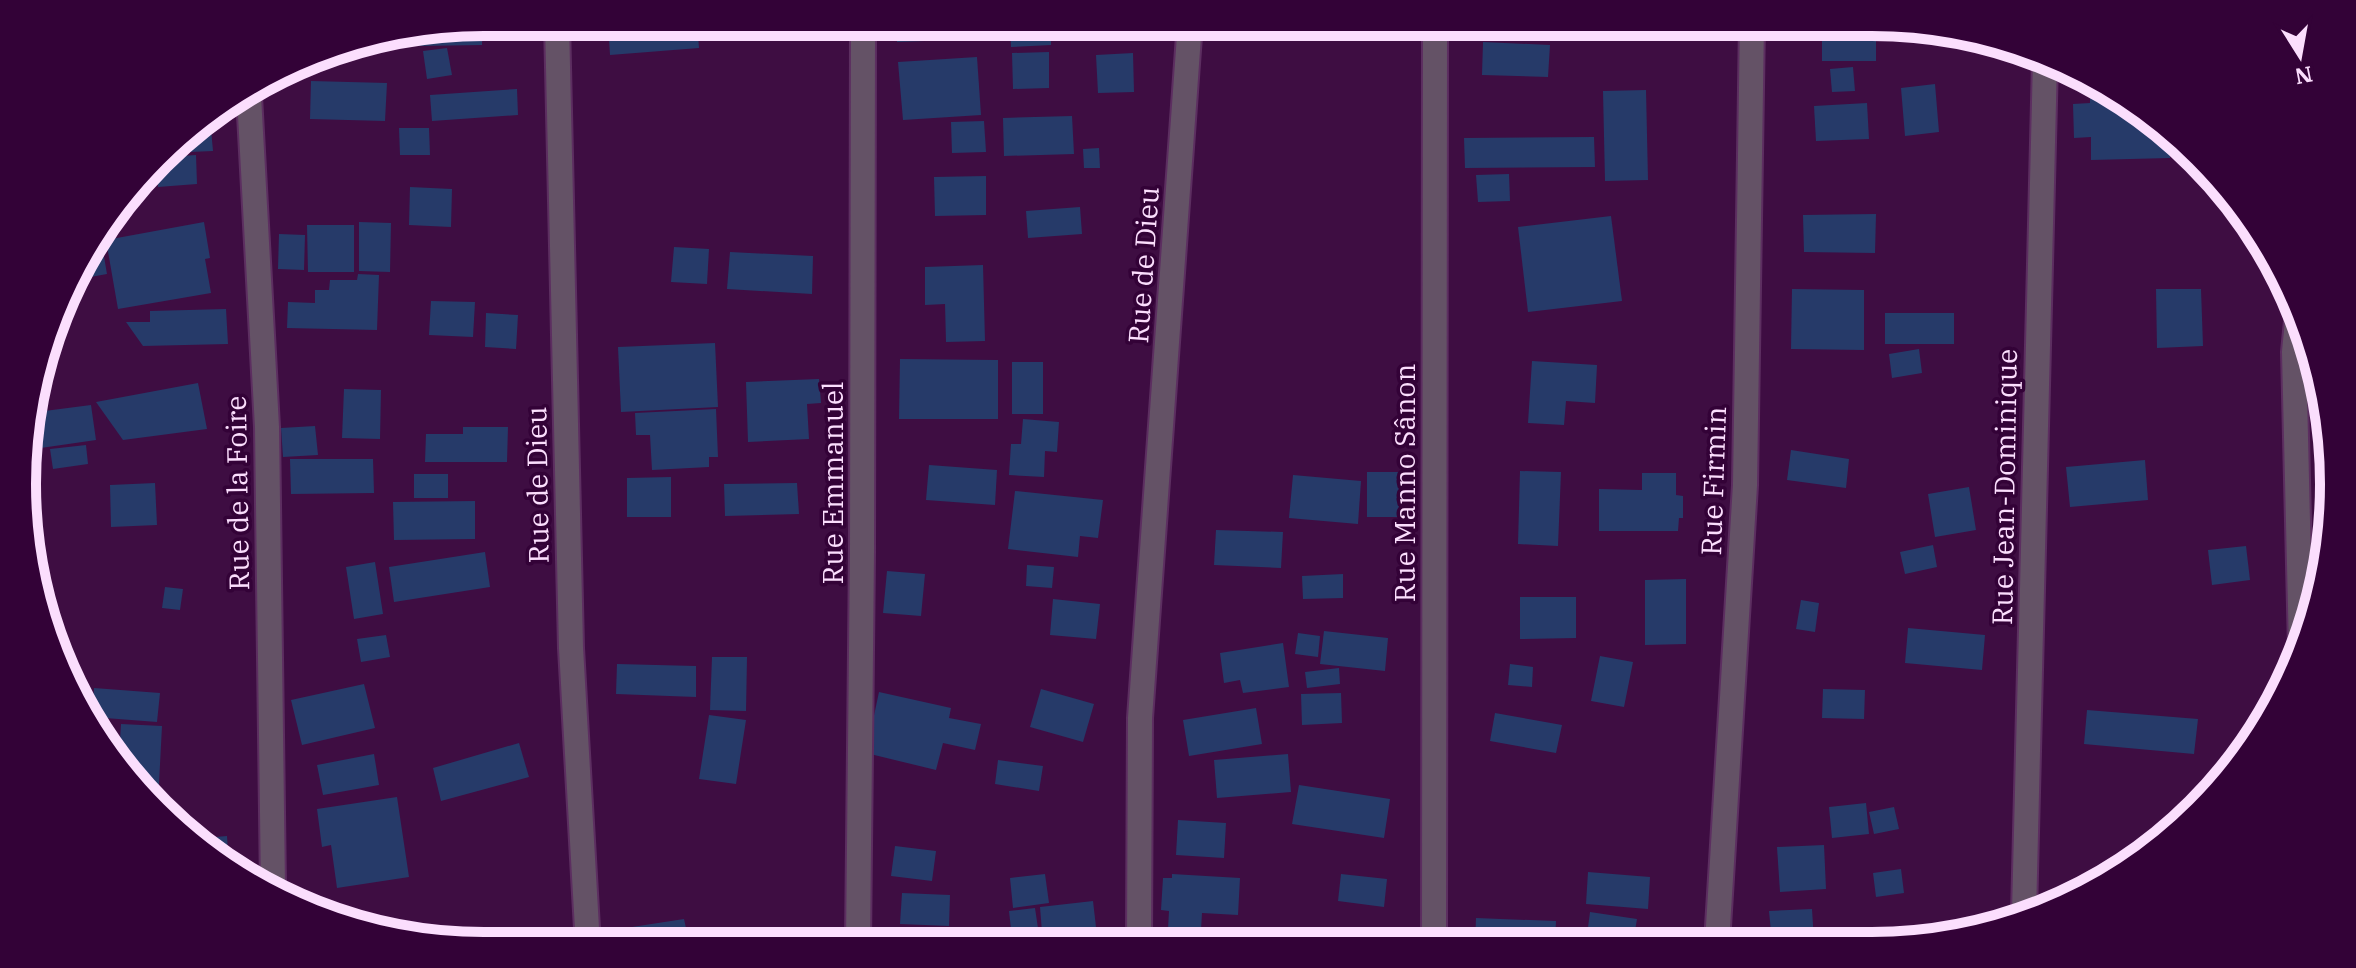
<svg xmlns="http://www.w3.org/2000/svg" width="2356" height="968" viewBox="0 0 2356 968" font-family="'IBM Plex Serif',serif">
	<rect width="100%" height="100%" fill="#3e0d42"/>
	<g fill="#263a69">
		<polygon points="484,22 496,22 497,26 482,27 482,45 419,46 418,33"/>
		<polygon points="608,22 697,22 699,48 610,55"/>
		<polygon points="711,22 795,22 796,39 711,41"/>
		<polygon points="896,22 980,22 980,39 897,42"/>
		<polygon points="1010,22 1051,22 1051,45 1011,47"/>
		<rect x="1822" y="26" width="54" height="35"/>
		<polygon points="1483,42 1550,45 1548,77 1482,75"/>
		<polygon points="342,46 344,62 310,66 309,62 335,47"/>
		<polygon points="447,48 452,75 427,79 423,51"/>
		<polygon points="1049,52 1049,88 1013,89 1012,53"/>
		<polygon points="1133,53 1134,92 1098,93 1096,55"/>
		<polygon points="977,57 981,115 903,120 898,62"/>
		<polygon points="1853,67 1855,91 1832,92 1830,69"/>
		<polygon points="311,81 387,83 385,121 310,119"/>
		<polygon points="1935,84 1939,132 1905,136 1901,88"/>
		<polygon points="2090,86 2170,133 2170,158 2091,160 2091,137 2074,138 2073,104 2090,103"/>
		<polygon points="517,89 518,115 432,121 430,95"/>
		<polygon points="1646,90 1648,180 1605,181 1603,91"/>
		<polygon points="1867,103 1869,139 1816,141 1814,106"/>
		<polygon points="1072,116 1074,154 1004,156 1003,118"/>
		<polygon points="210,119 213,151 166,153 180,136"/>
		<polygon points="984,121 986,152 952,153 951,122"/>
		<polygon points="399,128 429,128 430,155 400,155"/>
		<polygon points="1594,137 1595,167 1465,168 1464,138"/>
		<polygon points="1099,148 1100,168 1084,168 1083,149"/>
		<polygon points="196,155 197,184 158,187 157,165 163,157"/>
		<polygon points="1509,174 1510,201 1478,202 1476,175"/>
		<polygon points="986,176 986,215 935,216 934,177"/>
		<polygon points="410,187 452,189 451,227 409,225"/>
		<polygon points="1080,207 1082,234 1028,238 1026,211"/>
		<polygon points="1876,214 1875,253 1804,252 1803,215"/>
		<polygon points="1611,216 1622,301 1528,312 1518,227"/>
		<polygon points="204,222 210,258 205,259 211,293 118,309 106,240"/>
		<polygon points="359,222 391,223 390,272 359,271"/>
		<polygon points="307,225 354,225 354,272 308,272"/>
		<polygon points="100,233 107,274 85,278 84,265 80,266 84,253"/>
		<polygon points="279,234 305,235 304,270 278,269"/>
		<polygon points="674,247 709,249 707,284 671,282"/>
		<polygon points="730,252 813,256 812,294 727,289"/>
		<polygon points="983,265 985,341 946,342 945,304 925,305 925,267"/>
		<polygon points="358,274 379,275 377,330 287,328 288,302 315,303 315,290 329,290 330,280 357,280"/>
		<polygon points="1792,289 1864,290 1864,350 1791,349"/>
		<polygon points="2156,289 2201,289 2203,346 2157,348"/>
		<polygon points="431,301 475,302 473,337 429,335"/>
		<polygon points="226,309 228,344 143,346 126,322 150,322 150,311"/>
		<polygon points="486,313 518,315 516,349 485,347"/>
		<rect x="1885" y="313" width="69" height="31"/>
		<polygon points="715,343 718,407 621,412 618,347"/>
		<polygon points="1919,349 1922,373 1892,378 1889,354"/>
		<polygon points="900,359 998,360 998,419 899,419"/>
		<polygon points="1532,361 1597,365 1595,403 1566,401 1564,425 1528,423"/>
		<rect x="1012" y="362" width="31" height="52"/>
		<polygon points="819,379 821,403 807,404 809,439 748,442 746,382"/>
		<polygon points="198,383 207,429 123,440 96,402"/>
		<polygon points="344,389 381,390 380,439 342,438"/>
		<polygon points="91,405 96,440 27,450 26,423 29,413"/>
		<polygon points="716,409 718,457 709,457 709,467 652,470 650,435 636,435 635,413"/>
		<polygon points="1023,419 1059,422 1057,452 1045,451 1044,477 1009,475 1011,444 1021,444"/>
		<polygon points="315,426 318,455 283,457 281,428"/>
		<polygon points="463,427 508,427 507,462 425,462 426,434 463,434"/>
		<polygon points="86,445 88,464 53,469 50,449"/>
		<polygon points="1791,450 1849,459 1846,488 1787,480"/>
		<polygon points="290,459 373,459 374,493 291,494"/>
		<polygon points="2145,460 2148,500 2070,507 2066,467"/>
		<polygon points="929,465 997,470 995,505 926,500"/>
		<polygon points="1520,471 1561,472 1558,546 1518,544"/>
		<rect x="1367" y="472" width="32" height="45"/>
		<polygon points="1642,473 1676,473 1676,495 1683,496 1683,518 1679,518 1678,531 1599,531 1599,489 1642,490"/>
		<rect x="414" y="474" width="34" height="24"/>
		<polygon points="1293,475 1361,481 1358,524 1289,518"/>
		<polygon points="671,477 671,517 627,517 627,478"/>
		<polygon points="155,483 157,525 111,527 110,485"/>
		<polygon points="797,483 799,514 725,516 724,484"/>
		<polygon points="1969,487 1976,530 1935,537 1928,494"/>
		<polygon points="1015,491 1103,500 1098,538 1080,536 1078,557 1008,549"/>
		<polygon points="475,501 475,539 394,540 393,502"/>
		<polygon points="1216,530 1283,532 1281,568 1214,565"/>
		<polygon points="1933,545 1937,567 1905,574 1900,552"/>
		<polygon points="2246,546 2250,580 2212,585 2208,550"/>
		<polygon points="485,552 490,587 394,602 389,567"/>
		<polygon points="375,562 383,614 354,619 346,567"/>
		<polygon points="1027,565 1054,567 1052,588 1026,586"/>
		<polygon points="887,571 925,574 921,616 883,613"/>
		<polygon points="1343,574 1343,598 1303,599 1302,576"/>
		<polygon points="1686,579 1686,644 1645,645 1645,580"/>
		<polygon points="165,587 183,589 180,610 162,608"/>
		<polygon points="1520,597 1576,597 1576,638 1520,639"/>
		<polygon points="1053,599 1100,604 1096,639 1050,635"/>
		<polygon points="1801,600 1819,603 1815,632 1796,629"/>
		<polygon points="1908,628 1985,635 1982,670 1905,663"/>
		<polygon points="1324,631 1388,638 1385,671 1320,664"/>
		<polygon points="1298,633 1320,636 1318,657 1295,654"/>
		<polygon points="386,635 390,657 361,662 357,639"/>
		<polygon points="1283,643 1289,687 1243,693 1240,680 1224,683 1220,653"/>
		<polygon points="1600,656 1633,662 1624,707 1591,701"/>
		<polygon points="712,657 747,657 746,711 710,710"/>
		<polygon points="617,664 696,666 696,697 616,694"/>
		<polygon points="1510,664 1533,667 1532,687 1508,685"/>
		<polygon points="1339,668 1340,684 1307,688 1305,672"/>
		<polygon points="364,684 375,728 302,745 291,700"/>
		<polygon points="94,688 160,693 157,722 92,717"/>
		<polygon points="1041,689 1094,704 1083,742 1030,727"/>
		<polygon points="1823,689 1865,690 1864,719 1822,718"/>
		<polygon points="879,692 951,708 949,718 981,724 975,750 943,743 936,770 866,753"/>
		<polygon points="1341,693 1342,723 1302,725 1301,694"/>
		<polygon points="1256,708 1262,744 1189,756 1183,720"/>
		<polygon points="2087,710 2198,719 2194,754 2084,744"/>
		<polygon points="1495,713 1562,725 1556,753 1490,741"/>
		<polygon points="709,715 746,720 736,784 699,779"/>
		<polygon points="121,724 162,726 158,803 104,745 104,740 120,741"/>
		<polygon points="519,743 529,777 441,801 433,768"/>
		<polygon points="374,754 379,785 323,795 317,765"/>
		<polygon points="1288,754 1291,792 1217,798 1214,760"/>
		<polygon points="998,760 1043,766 1039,791 995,784"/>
		<polygon points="1299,785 1390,799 1384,838 1292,824"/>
		<polygon points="397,797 409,877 337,888 331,845 322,847 317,809"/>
		<polygon points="1866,803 1869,834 1832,838 1829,807"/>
		<polygon points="1894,807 1899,829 1874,834 1869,812"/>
		<polygon points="1178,820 1226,823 1224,858 1176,855"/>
		<polygon points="227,836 228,853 209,854 192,839"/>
		<polygon points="1824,845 1826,889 1780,892 1777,847"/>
		<polygon points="895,846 936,851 932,881 891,876"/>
		<polygon points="1901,869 1904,893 1876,897 1873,873"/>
		<polygon points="1588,872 1650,877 1648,909 1586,904"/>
		<polygon points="1045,874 1049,903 1013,908 1010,878"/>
		<polygon points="1172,874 1240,878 1238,915 1202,913 1201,930 1168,929 1169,911 1161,910 1163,878 1172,878"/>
		<polygon points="1341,874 1387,879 1384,907 1338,901"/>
		<polygon points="902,893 950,895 949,926 900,924"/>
		<polygon points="1093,901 1096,927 1042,932 1040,907"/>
		<polygon points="1035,908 1039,935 1012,938 1009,911"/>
		<polygon points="1812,909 1814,942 1772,942 1769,911"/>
		<polygon points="1590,912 1637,919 1633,943 1586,943"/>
		<polygon points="1476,918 1556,921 1555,943 1475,943"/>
		<polygon points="684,919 688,937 708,934 710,945 621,946 619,929"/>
		<polygon points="420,932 453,933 453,941 419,935"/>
	</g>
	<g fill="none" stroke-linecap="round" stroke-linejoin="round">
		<g stroke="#5c2e60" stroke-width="28">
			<g id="minor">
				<polyline points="557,22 571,648 588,946"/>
				<polyline points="249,96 267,427 273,888"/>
				<polyline points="2297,321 2294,352 2301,649"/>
				<polyline points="2024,914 2045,61"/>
				<polyline points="1434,943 1435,22"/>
				<polyline points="1717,943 1745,485 1752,22"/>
				<polyline points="1139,944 1140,718 1190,22"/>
				<polyline points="858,945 862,552 863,22"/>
			</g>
		</g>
		<use href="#minor" stroke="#645266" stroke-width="24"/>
	</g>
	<g text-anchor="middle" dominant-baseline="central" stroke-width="7" stroke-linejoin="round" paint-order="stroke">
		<g font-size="28" fill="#fbdefd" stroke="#330237">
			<text transform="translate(1143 265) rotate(-86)">Rue de Dieu</text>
			<text transform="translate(1713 481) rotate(-88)">Rue Firmin</text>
			<text transform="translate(832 483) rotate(-90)">Rue Emmanuel</text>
			<text transform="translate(1404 483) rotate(-90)">Rue Manno Sânon</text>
			<text transform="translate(537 485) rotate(-91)">Rue de Dieu</text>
			<text transform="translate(2004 487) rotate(-89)">Rue Jean-Dominique</text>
			<text transform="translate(237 493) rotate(-91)">Rue de la Foire</text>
		</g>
	</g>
	<path d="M0 0H2356V968H0ZM484 36H1872A448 448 0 0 1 2320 484V484A448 448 0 0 1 1872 932H484A448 448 0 0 1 36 484V484A448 448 0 0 1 484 36Z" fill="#330237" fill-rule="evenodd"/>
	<path fill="none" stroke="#fbdefd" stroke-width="10" d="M484 36H1872A448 448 0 0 1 2320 484V484A448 448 0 0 1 1872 932H484A448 448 0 0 1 36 484V484A448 448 0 0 1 484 36Z"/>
	<g transform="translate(2300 56) rotate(169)" stroke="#330237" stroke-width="6" paint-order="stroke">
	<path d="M0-6L14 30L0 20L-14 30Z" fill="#fbdefd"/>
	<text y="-12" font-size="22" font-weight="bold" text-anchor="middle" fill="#fbdefd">N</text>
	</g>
</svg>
